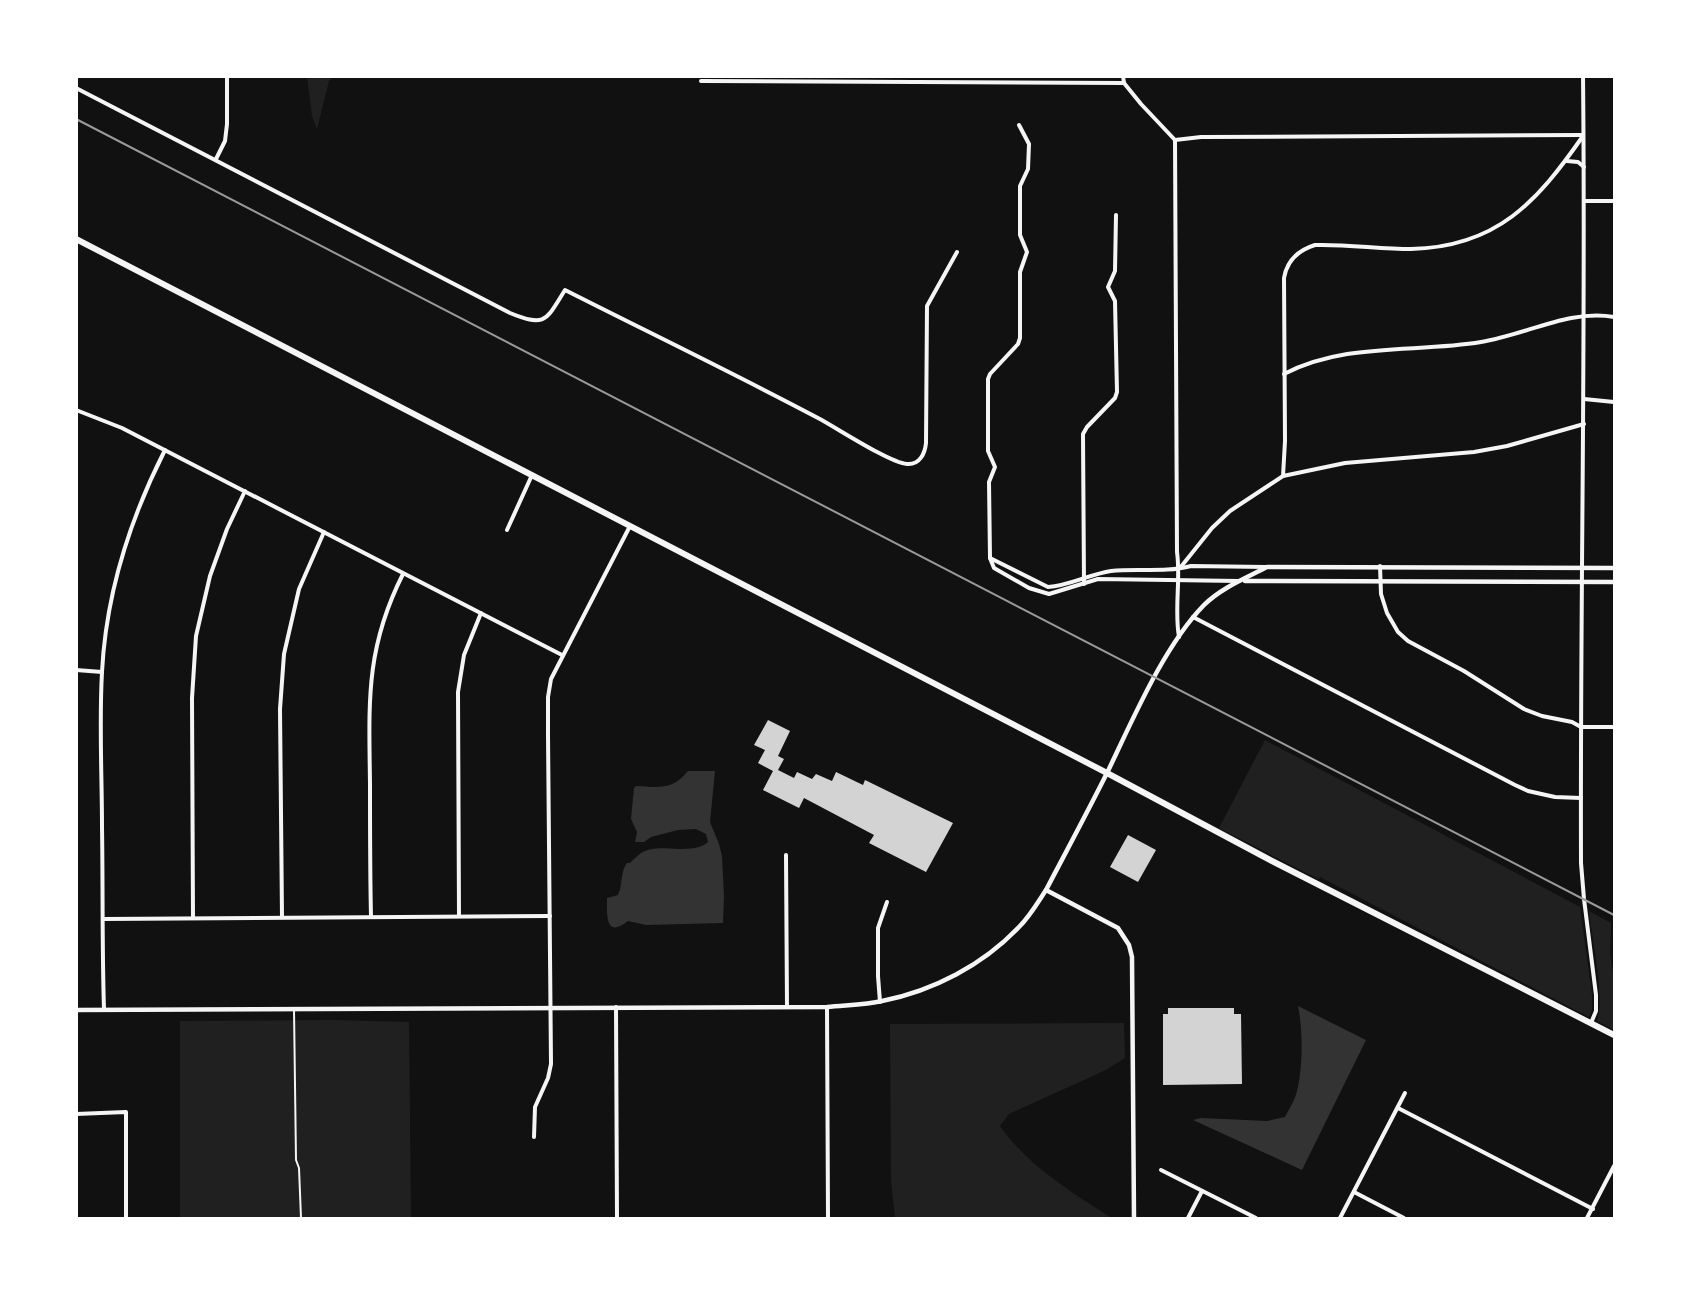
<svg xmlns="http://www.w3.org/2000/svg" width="1691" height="1295" viewBox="0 0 1691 1295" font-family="'Open Sans',sans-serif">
	<rect width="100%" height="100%" fill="#111"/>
	<g fill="#202020">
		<polygon points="307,77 333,77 329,81 317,129 312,116"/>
		<polygon points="1265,740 1580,907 1592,995 1592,1010 1589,1017 1320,877 1318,879 1219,828"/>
		<path d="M1589 911 1611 923 1610 954 1614 979V1030L1597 1021C1605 994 1592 940 1589 911Z"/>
		<polygon points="335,1020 409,1022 411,1218 180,1218 180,1021"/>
		<path d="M1124 1023 1125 1058 1106 1070 1009 1114 1000 1126C1028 1166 1071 1192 1112 1218H895L891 1181 890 1024Z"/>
	</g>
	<g fill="#333">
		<path d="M688 771H715L710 822 719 844 722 856 724 896 723 923 646 925 628 921C605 939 607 915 607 898L618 895C623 884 620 872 627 863H630C633 860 637 856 641 853 660 841 690 857 708 842L706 834 696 829 678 830 651 837 644 842H635L637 832 631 819 634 788 636 786C657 787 672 791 688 771Z"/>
		<path d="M1298 1006 1366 1040 1302 1170 1193 1120 1201 1118 1267 1121 1285 1117C1289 1109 1295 1100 1297 1091 1303 1067 1303 1030 1298 1006Z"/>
	</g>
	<g fill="#d3d3d3">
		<polygon points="768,720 790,731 778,756 784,759 778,770 794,778 797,772 812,779 816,774 832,781 836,772 863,785 865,780 953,823 926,872 869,843 874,835 804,798 799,808 763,790 773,771 758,763 765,750 754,745"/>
		<polygon points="1128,835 1156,850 1138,882 1110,867"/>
		<polygon points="1168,1008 1234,1008 1234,1014 1241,1014 1242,1084 1163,1085 1163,1014 1168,1014"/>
	</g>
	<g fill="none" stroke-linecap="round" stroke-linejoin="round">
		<polyline stroke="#f5f5f5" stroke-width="2" points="294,1009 296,1160 299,1168 301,1218"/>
		<g stroke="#f5f5f5" stroke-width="4">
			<polyline points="1123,76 1124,83"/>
			<path d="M1583 76C1586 339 1580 601 1581 863L1584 899 1596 995V1011L1591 1023"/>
			<polyline points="701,81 1124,83"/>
			<path d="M1124 83 1141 104 1175 140 1177 552C1181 580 1174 609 1179 637"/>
			<path d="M76 88 510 313C546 328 546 320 565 290 650 333 735 374 818 418 837 428 890 463 907 464 920 465 925 453 926 443L927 306 957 252"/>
			<polyline points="1019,125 1029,144 1028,169 1020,186 1020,235 1027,252 1020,272 1020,338 1018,344 990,374 988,379 988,451 995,467 989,482 990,558 994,568 1029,588 1049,594 1098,579 1239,581"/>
			<polyline points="1175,140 1201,137 1583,135"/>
			<polyline points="216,159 225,141 227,124 227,76"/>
			<polyline points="1567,161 1578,162 1584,167"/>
			<polyline points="1584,201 1614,201"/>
			<path d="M1284 374C1345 342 1416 353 1481 342 1526 335 1569 309 1614 317"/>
			<polyline points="1584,399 1614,402"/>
			<polyline points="76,410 122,428 562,655"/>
			<path d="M1283 476 1285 441 1284 278C1287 260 1299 250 1315 245 1347 244 1379 249 1411 249 1497 247 1537 202 1583 136"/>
			<polyline points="507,530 532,475"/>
			<path d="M990 558 1048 587C1069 586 1090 574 1111 571 1138 568 1165 573 1191 566L1267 567"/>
			<polyline points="1380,566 1381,594 1387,613 1398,632 1408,641 1464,671 1524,709 1542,716 1572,722 1581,727 1614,727"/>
			<polyline points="1180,568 1212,528 1230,511 1283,476 1345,463 1474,452 1507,446 1584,424"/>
			<polyline points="1084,584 1083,434 1087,427 1115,398 1117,392 1115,301 1108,287 1115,271 1116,215"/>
			<polyline points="1193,617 1515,785 1528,791 1555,797 1581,798"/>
			<polyline points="76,670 102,672"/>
			<polyline points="786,855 787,1007"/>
			<polyline points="459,916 458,692 464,655 481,613"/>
			<polyline points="282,917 280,709 284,654 299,589 324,532"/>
			<path d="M371 917C370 873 370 828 370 784 369 703 365 649 403 574"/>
			<polyline points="193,918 192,698 196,636 210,576 227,529 245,491"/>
			<polyline points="103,919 550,916"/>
			<polyline points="880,1002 878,976 878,928 887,902"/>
			<polyline points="616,1007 617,1218"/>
			<polyline points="827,1007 828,1218"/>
			<path d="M104 1009C102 949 103 888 102 827 102 776 99 723 102 672 106 594 130 519 165 450"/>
			<polyline points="1398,1108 1593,1209"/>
			<polyline points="76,1114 126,1112 126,1218"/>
			<polyline points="534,1137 535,1107 548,1078 551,1064 548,735 548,697 551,679 630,526"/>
			<polyline points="1161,1170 1256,1218"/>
			<polyline points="1354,1192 1404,1218"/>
			<polyline points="1188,1218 1202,1191"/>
			<polyline points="1340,1218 1405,1093"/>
			<polyline points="1587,1218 1614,1166"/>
		</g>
		<g stroke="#f5f5f5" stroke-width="4.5">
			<polyline points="1245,581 1614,582"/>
			<polyline points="1046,890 1118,928 1129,945 1132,957 1134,1218"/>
			<path d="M76 1010 827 1007C845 1005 865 1005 882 1001 933 991 983 965 1019 927 1030 916 1038 902 1046 890 1067 850 1088 811 1108 771 1133 719 1164 646 1204 605 1221 588 1246 578 1267 567L1614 568"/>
		</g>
		<polyline stroke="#f5f5f5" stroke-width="6" points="76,239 1107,773 1272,861 1614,1035"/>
		<polyline stroke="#9a9a9a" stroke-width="2" points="76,119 1614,915"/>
	</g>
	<rect width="1691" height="1295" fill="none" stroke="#ffffff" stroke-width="156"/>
</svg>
